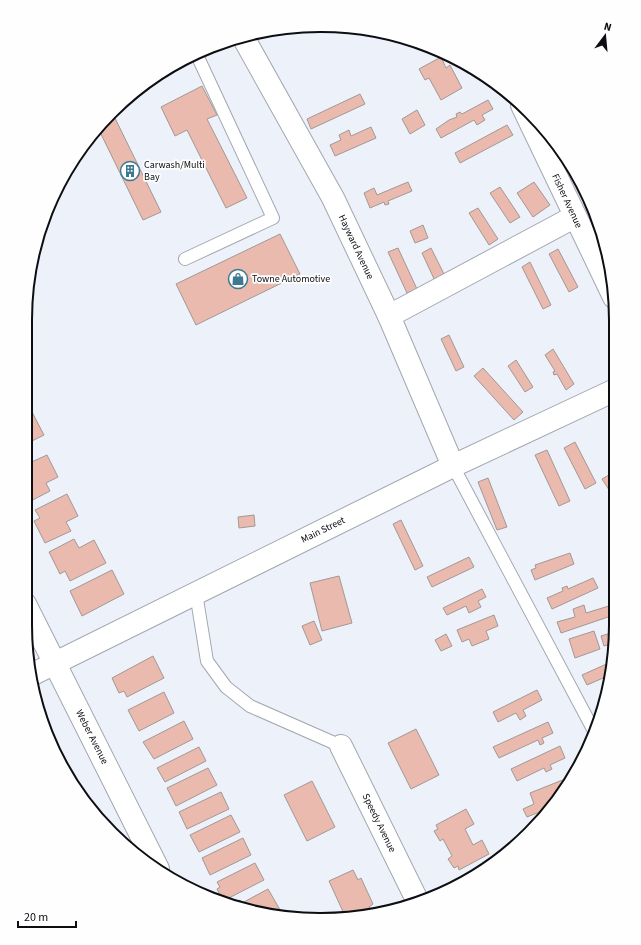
<svg xmlns="http://www.w3.org/2000/svg" width="641" height="945" viewBox="0 0 641 945" font-family="'Source Sans 3',sans-serif">
	<rect width="100%" height="100%" fill="#edf1fa"/>
	<g fill="#e9baad" stroke="#a29895">
		<polygon points="441,57 446,68 450,65 462,88 441,100 429,78 425,80 419,69"/>
		<polygon points="202,86 217,115 207,119 247,198 226,208 187,130 175,136 161,107"/>
		<polygon points="360,94 365,104 311,129 307,119"/>
		<polygon points="488,100 493,109 482,115 485,120 477,125 474,120 441,138 436,129 449,120 457,117 456,114 460,112 462,114"/>
		<polygon points="417,110 425,125 410,134 402,119"/>
		<polygon points="112,112 161,212 143,220 99,130"/>
		<polygon points="507,125 513,135 460,163 455,153"/>
		<polygon points="371,127 376,138 335,156 330,145 341,140 339,135 349,130 351,136"/>
		<polygon points="408,182 412,191 388,201 389,204 385,205 384,202 370,208 364,193 374,188 377,195"/>
		<polygon points="534,182 550,205 533,217 517,193"/>
		<polygon points="500,187 520,217 510,223 490,193"/>
		<polygon points="591,204 595,213 590,215 586,206"/>
		<polygon points="478,208 498,239 489,245 469,213"/>
		<polygon points="423,225 428,238 415,243 410,231"/>
		<polygon points="280,234 300,274 196,325 176,284"/>
		<polygon points="398,248 417,289 407,293 388,252"/>
		<polygon points="431,248 445,276 435,281 422,253"/>
		<polygon points="558,249 578,287 569,292 549,254"/>
		<polygon points="530,262 551,305 543,309 522,267"/>
		<polygon points="449,335 464,367 456,371 441,339"/>
		<polygon points="553,349 574,384 566,390 557,374 554,375 553,372 555,371 545,355"/>
		<polygon points="516,360 533,387 525,392 508,366"/>
		<polygon points="483,368 523,412 514,420 474,376"/>
		<polygon points="32,412 44,435 28,443 28,413"/>
		<polygon points="575,442 596,483 585,489 564,448"/>
		<polygon points="547,450 570,501 559,506 535,455"/>
		<polygon points="47,455 58,477 46,483 50,491 27,503 27,464"/>
		<polygon points="614,472 613,496 602,479"/>
		<polygon points="488,478 507,527 497,530 478,482"/>
		<polygon points="67,494 78,516 66,522 71,531 45,543 34,521 40,518 35,510"/>
		<polygon points="254,515 255,526 239,528 238,517"/>
		<polygon points="401,520 423,566 415,570 393,524"/>
		<polygon points="74,539 79,548 94,540 106,563 70,581 65,571 60,574 49,552"/>
		<polygon points="570,553 574,564 535,580 531,570 536,568 535,565"/>
		<polygon points="469,557 474,567 432,587 427,577"/>
		<polygon points="112,570 124,594 82,616 70,591"/>
		<polygon points="339,576 352,623 322,631 310,583"/>
		<polygon points="593,578 598,588 552,609 547,598 563,591 562,588 567,586 568,589"/>
		<polygon points="482,589 486,597 478,601 481,607 469,613 466,606 447,615 443,608"/>
		<polygon points="584,605 586,613 612,605 611,616 561,633 557,622 575,617 573,609"/>
		<polygon points="494,615 498,626 486,631 489,639 472,646 469,639 462,642 457,630"/>
		<polygon points="314,621 322,640 310,645 302,626"/>
		<polygon points="594,631 600,649 575,658 569,639"/>
		<polygon points="611,633 611,644 604,646 601,636"/>
		<polygon points="446,634 452,646 441,651 435,640"/>
		<polygon points="153,656 164,678 127,697 124,691 119,693 112,678"/>
		<polygon points="611,662 610,675 587,685 582,675"/>
		<polygon points="537,690 542,700 523,710 526,716 520,720 516,713 498,722 493,712"/>
		<polygon points="164,692 174,713 139,731 128,710"/>
		<polygon points="184,721 193,739 154,759 143,742"/>
		<polygon points="548,722 553,733 542,738 544,743 540,745 538,740 499,758 493,747"/>
		<polygon points="416,729 439,775 411,789 388,743"/>
		<polygon points="560,746 565,758 550,765 552,769 546,772 544,768 517,781 511,769"/>
		<polygon points="199,747 206,761 165,782 157,768"/>
		<polygon points="208,768 217,785 176,806 167,788"/>
		<polygon points="570,777 547,809 527,817 523,809 534,804 530,793"/>
		<polygon points="312,781 335,827 307,841 284,795"/>
		<polygon points="221,792 229,809 187,829 179,812"/>
		<polygon points="466,809 474,824 465,829 473,845 482,840 489,854 459,870 458,866 454,868 448,859 452,856 443,839 440,841 434,831 438,829 436,825"/>
		<polygon points="231,815 240,832 199,852 190,835"/>
		<polygon points="243,838 251,855 210,875 202,858"/>
		<polygon points="255,863 264,880 223,901 217,889 220,887 217,882"/>
		<polygon points="353,870 358,880 361,878 373,904 369,907 373,915 345,916 329,881"/>
		<polygon points="268,889 283,915 238,905 237,902 240,900 242,903"/>
	</g>
	<g fill="none" stroke-linecap="round" stroke-linejoin="round">
		<g stroke="#a3a7af" stroke-width="14">
			<g id="service">
				<polyline points="185,259 273,218 196,53"/>
				<polyline points="453,466 594,731"/>
				<polyline points="196,593 207,661 226,687 250,706 341,746"/>
			</g>
		</g>
		<g stroke="#a3a7af" stroke-width="24">
			<g id="minor">
				<polyline points="243,37 333,198 389,316 453,466"/>
				<polyline points="522,105 614,297"/>
				<polyline points="389,316 574,217"/>
				<polyline points="25,604 158,869"/>
				<polyline points="33,674 453,466 615,390"/>
				<polyline points="341,746 417,900"/>
			</g>
		</g>
		<use href="#service" stroke="#fff" stroke-width="12"/>
		<use href="#minor" stroke="#fff" stroke-width="22"/>
	</g>
	<defs>
		<g id="building-ring" transform="scale(1)"><circle r="9.5" fill="#fefefe" stroke="#3d7991" stroke-width="1.5"/><path d="M-4-6H4V6H1V3H-1V6H-4ZM-2.5-4.3h1.7v1.8h-1.7ZM.8-4.3h1.7v1.8H.8ZM-2.5-1h1.7V.8h-1.7ZM.8-1h1.7V.8H.8Z" fill="#3d7991"/></g>
		<g id="shop-ring" transform="scale(1)"><circle r="9.5" fill="#fefefe" stroke="#3d7991" stroke-width="1.5"/><path d="M-5-2.5h2.3a2.7 3.5 0 0 1 5.4 0H5L5.5 6h-11ZM-1.5-2.5h3a1.5 2.3 0 0 0-3 0Z" fill="#3d7991"/></g>
	</defs>
	<g fill-rule="evenodd">
		<use href="#building-ring" x="130" y="171"/>
		<use href="#shop-ring" x="238" y="279"/>
	</g>
	<g text-anchor="middle" dominant-baseline="central" stroke-width="3.5" stroke-linejoin="round" paint-order="stroke">
		<g font-size="10" fill="#0c0e11" stroke="#fefefe" text-anchor="start">
			<text x="144" y="165">Carwash/Multi<tspan x="144" dy="12">Bay</tspan></text>
			<text x="252" y="279">Towne Automotive</text>
		</g>
		<g font-size="10" fill="#0c0e11" stroke="#fefefe">
			<text transform="translate(567 201) rotate(65)">Fisher Avenue</text>
			<text transform="translate(356 247) rotate(65)">Hayward Avenue</text>
			<text transform="translate(323 530) rotate(-26)">Main Street</text>
			<text transform="translate(92 737) rotate(63)">Weber Avenue</text>
			<text transform="translate(379 823) rotate(64)">Speedy Avenue</text>
		</g>
	</g>
	<path d="M0 0H641V945H0ZM320 32H321A288 288 0 0 1 609 320V625A288 288 0 0 1 321 913H320A288 288 0 0 1 32 625V320A288 288 0 0 1 320 32Z" fill="#fefefe" fill-rule="evenodd"/>
	<path fill="none" stroke="#0c0e11" stroke-width="2" d="M320 32H321A288 288 0 0 1 609 320V625A288 288 0 0 1 321 913H320A288 288 0 0 1 32 625V320A288 288 0 0 1 320 32Z"/>
	<g transform="translate(605 36) rotate(16)" stroke="#fefefe" stroke-width="3" paint-order="stroke">
	<path d="M0-3L7 15L0 10L-7 15Z" fill="#0c0e11"/>
	<text y="-6" font-size="11" font-weight="bold" text-anchor="middle" fill="#0c0e11">N</text>
	</g>
	<path d="M18 921v6h58v-6" fill="none" stroke="#0c0e11" stroke-width="2"/>
	<text x="24" y="921" font-size="12" fill="#0c0e11" stroke="#fefefe" stroke-width="3" paint-order="stroke">20 m</text>
</svg>
